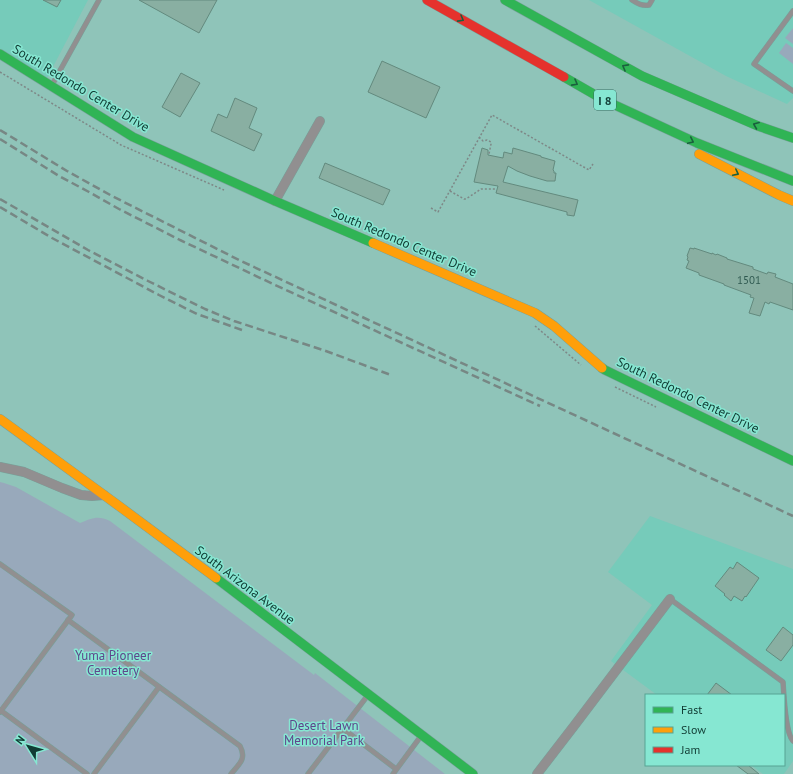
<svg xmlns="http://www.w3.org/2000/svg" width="793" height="774" viewBox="0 0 793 774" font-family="'PT Sans',sans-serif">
	<rect width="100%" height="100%" fill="#8fc4b9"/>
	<g fill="#76cbba">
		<polygon points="0,0 88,0 45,82 0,54"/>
		<polygon points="589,0 793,0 793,98 787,104 726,76"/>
		<polygon points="650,516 793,569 793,761 784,774 763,774 751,765 784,765 784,695 657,695 611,661 652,605 608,572"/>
	</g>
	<g fill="#98a9bb">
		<polygon points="793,28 793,44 785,38"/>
		<polygon points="786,43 793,48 793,64 779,53"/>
		<path d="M0 482 4 483 16 487 80 523C92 518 98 515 110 521L314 675 315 673 445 774H0Z"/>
	</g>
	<g fill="#89afa2" stroke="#638a7e">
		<polygon points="43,0 61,0 57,7"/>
		<polygon points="139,0 217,0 199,33"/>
		<polygon points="382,61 440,87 426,118 368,92"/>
		<polygon points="181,73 200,83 180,117 162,107"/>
		<polygon points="235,98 257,108 249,128 262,134 254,151 211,131 218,114 227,118"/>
		<polygon points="482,148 488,150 488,155 503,158 504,152 512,154 513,148 541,156 541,157 555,161 553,170 554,171 554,173 556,173 555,181 547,181 530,176 517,171 508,166 503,182 578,200 574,216 567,215 567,212 496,193 498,186 474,182"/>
		<polygon points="325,163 390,190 383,205 319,178"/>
		<polygon points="690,248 694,249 694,248 712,254 712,253 716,255 717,254 727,258 727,259 753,267 753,269 767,274 768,272 776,274 775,277 793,284 793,310 770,302 769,304 765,302 760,316 749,313 754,298 750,297 751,295 724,285 724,284 699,275 699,273 686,268 689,261 687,260 688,257 687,256"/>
		<polygon points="737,562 759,578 746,597 745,596 742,601 734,596 731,601 724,595 725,594 715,586 730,567 733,569"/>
		<polygon points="783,627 793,635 793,645 781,661 766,650"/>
		<polygon points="716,683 732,695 707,695"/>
		<polygon points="736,765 748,765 759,774 748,774"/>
	</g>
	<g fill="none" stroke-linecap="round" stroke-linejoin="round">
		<g stroke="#77a199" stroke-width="5.5">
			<g id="lane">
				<path d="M632 0C638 4 642 6 649 5L652 0"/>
				<polyline points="793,11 754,64 793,91"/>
				<polyline points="52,85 99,0"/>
				<polyline points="0,564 72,615 0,712"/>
				<path d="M670 599 783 682C784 695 785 732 793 741"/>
				<path d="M68 620 240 746C247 759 239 764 231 774"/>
				<polyline points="0,710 87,774"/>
				<polyline points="342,728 396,769"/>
				<polyline points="94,774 159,687"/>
				<polyline points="308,774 368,695"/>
				<polyline points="393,774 421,736"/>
			</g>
		</g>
		<g stroke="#77a199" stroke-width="10">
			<g id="street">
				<polyline points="275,201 320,121"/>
				<polyline points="0,467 24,472 62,488 81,495 92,496 104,495"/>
				<polyline points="537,774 574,726 670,599"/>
			</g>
		</g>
		<g stroke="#77a199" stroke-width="10">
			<g id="fast">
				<polyline points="505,0 642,76 758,126 793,138"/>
				<polyline points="0,54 133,137 275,201 373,243"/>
				<polyline points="564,77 604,100 697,143 793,181"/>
				<polyline points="602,368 605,370 793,461"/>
				<polyline points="216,578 473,774"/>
			</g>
		</g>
		<g stroke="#77a199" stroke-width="10">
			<g id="slow">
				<polyline points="699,154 779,195 793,201"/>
				<polyline points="373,243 535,313 554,326 602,368"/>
				<polyline points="0,419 119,506 216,578"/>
			</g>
		</g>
		<g stroke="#77a199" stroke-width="10">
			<polyline id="jam" points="427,0 564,77"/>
		</g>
		<g stroke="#7e8887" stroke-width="1.5" stroke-dasharray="2 2" stroke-linecap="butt">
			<polyline points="0,72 121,145 224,190"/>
			<polyline points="479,137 483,141 487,140 491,142 491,144 489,154"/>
			<polyline points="450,191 464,199 466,199 481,189 496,189"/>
			<polyline points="431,208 438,212 492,115 589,170 593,164"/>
			<polyline points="535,326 581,365"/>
			<polyline points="615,387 656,407"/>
		</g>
		<use href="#lane" stroke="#918f90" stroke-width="4.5"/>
		<use href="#street" stroke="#918f90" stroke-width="9"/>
		<use href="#fast" stroke="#30b455" stroke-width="9"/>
		<use href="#slow" stroke="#ff9f0a" stroke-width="9"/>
		<use href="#jam" stroke="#e5322d" stroke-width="9"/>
		<g stroke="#778784" stroke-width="2.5" stroke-dasharray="8 4" stroke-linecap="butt">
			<polyline points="0,130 67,171 112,196 241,261 793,516"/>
			<polyline points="0,139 59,176 89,192 119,209 180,240 273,284 540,406"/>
			<polyline points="0,199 88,250 148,281 205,309 234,321 323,350 391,375"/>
			<polyline points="0,207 52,238 159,295 197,314 242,330"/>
		</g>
	</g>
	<defs><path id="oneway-chevron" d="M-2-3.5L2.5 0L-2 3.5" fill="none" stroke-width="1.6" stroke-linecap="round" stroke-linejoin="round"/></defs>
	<g stroke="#1a603e">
		<use href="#oneway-chevron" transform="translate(461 19) rotate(29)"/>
		<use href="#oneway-chevron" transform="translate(625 67) rotate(-151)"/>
		<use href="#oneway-chevron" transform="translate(575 83) rotate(29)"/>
		<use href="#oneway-chevron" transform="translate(756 125) rotate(-158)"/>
		<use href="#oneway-chevron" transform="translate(691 141) rotate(25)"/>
		<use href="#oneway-chevron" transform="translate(736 173) rotate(27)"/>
	</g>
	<g text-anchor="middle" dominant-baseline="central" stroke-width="3" stroke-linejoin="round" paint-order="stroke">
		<g font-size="11" fill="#2f5950">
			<text x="749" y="280">1501</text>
		</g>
		<rect fill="#86e7d2" stroke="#346f63" stroke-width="1" x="594" y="90" width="22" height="20" rx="3"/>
		<g font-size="12" font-weight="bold" fill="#113c34">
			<text x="605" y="100">I 8</text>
		</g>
		<g font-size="13" fill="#113c34" stroke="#86e7d2">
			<text transform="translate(81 88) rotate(31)">South Redondo Center Drive</text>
			<text transform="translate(404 242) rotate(23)">South Redondo Center Drive</text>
			<text transform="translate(688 395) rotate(26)">South Redondo Center Drive</text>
			<text transform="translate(245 585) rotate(37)">South Arizona Avenue</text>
		</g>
		<g font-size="13" fill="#5f468b" stroke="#86e7d2">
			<text x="113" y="655">Yuma Pioneer<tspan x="113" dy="15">Cemetery</tspan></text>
			<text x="324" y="725">Desert Lawn<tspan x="324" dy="15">Memorial Park</tspan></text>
		</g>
	</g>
	<rect x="645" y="694" width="140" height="72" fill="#86e7d2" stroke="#57a393"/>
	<rect x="653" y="707" width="20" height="6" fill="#30b455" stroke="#57a393"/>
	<text x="681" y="714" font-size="12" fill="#113c34">Fast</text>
	<rect x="653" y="727" width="20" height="6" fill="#ff9f0a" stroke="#57a393"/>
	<text x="681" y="734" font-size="12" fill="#113c34">Slow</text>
	<rect x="653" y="747" width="20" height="6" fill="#e5322d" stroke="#57a393"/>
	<text x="681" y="754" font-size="12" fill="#113c34">Jam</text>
	<g transform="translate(28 746) rotate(307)" stroke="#86e7d2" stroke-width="3" paint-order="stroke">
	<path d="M0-3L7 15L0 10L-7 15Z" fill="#113c34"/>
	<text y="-6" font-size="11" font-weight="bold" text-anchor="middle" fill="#113c34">N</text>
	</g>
</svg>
